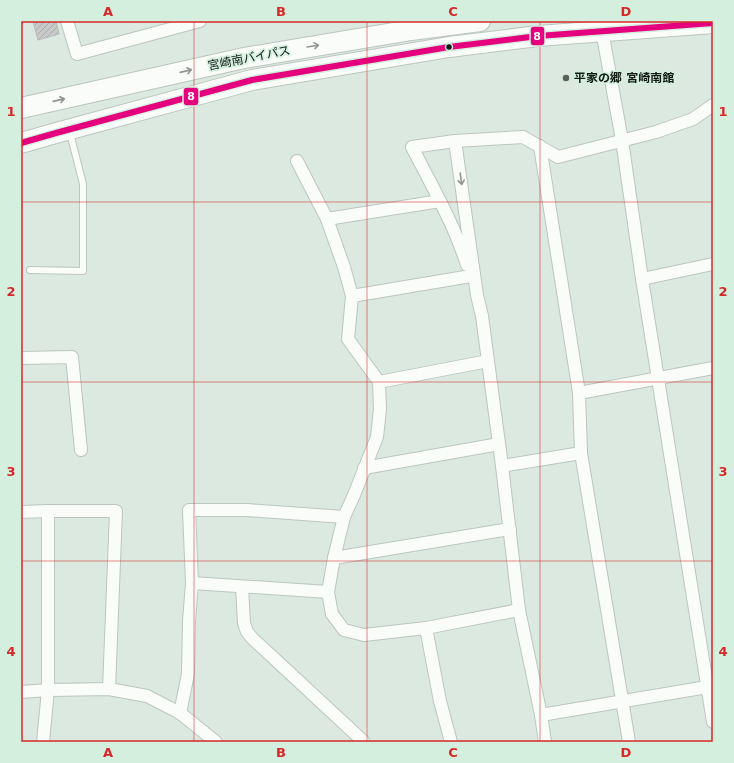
<svg xmlns="http://www.w3.org/2000/svg" width="734" height="763" viewBox="0 0 734 763" font-family="'DejaVu Sans','Noto Sans JP',sans-serif">
	<defs>
		<pattern id="building-hatch" width="6" height="6" patternUnits="userSpaceOnUse"><rect width="6" height="6" fill="#c7cac9"/><path d="M-1 1l2-2M0 6l6-6M5 7l2-2" fill="none" stroke="#aaadac"/></pattern>
	</defs>
	<rect width="100%" height="100%" fill="#dbe9e0"/>
	<polygon fill="url(#building-hatch)" stroke="#b8bbbc" points="33,21 56,21 59,34 38,40"/>
	<g fill="none" stroke-linecap="round" stroke-linejoin="round">
		<g stroke="#bbc6bf" stroke-width="8">
			<polyline id="service" points="30,270 83,271 83,184 70,133"/>
		</g>
		<g stroke="#bbc6bf" stroke-width="14">
			<g id="minor">
				<polyline points="67,21 77,54 200,21"/>
				<polyline points="602,31 622,140 642,279 713,722"/>
				<polyline points="455,141 477,295 482,316 502,466 519,610 541,715 545,742"/>
				<polyline points="540,146 579,393 581,453 629,742"/>
				<polyline points="297,161 327,219 344,267 352,296 348,339 379,382 380,409 377,437 354,495 344,517 334,558 328,592 332,614 344,630 364,635 426,628 519,610"/>
				<polyline points="327,219 440,201"/>
				<path d="M467 265C454 224 432 186 412 147L455 141 523 137 558 157 656 132 693 119 713 105"/>
				<polyline points="642,279 713,264"/>
				<polyline points="352,296 471,276"/>
				<polyline points="21,358 72,357 81,450"/>
				<polyline points="379,382 488,361"/>
				<polyline points="579,393 713,368"/>
				<polyline points="502,466 581,453"/>
				<polyline points="364,468 499,444"/>
				<polyline points="21,512 48,511 116,511 109,689"/>
				<polyline points="334,558 510,529"/>
				<polyline points="192,583 328,592"/>
				<polyline points="242,587 244,623 247,632 253,639 363,741 362,742"/>
				<polyline points="426,628 440,701 451,742"/>
				<polyline points="21,692 48,690 109,689 147,696 180,713 216,742"/>
				<polyline points="180,713 188,674 189,621 192,583 189,510 247,510 344,517"/>
				<polyline points="541,715 713,686"/>
				<polyline points="43,742 48,690 48,511"/>
			</g>
		</g>
		<g stroke="#bbc6bf" stroke-width="22">
			<g id="trunk">
				<polyline points="21,108 244,58 411,30 480,21"/>
				<polyline points="21,143 56,133 252,80 449,47 538,36 713,23"/>
			</g>
		</g>
		<use href="#service" stroke="#fafcfa" stroke-width="6"/>
		<use href="#minor" stroke="#fafcfa" stroke-width="12"/>
		<use href="#trunk" stroke="#fafcfa" stroke-width="20"/>
		<g stroke="#d5efde" stroke-width="9">
			<polyline id="bus-1" points="21,143 56,133 252,80 449,47 538,36 713,23"/>
		</g>
		<use href="#bus-1" stroke="#e5007d" stroke-width="6"/>
	</g>
	<defs><path id="oneway-shaft" d="M-6 0H5M1.5-3L5.5 0L1.5 3" fill="none" stroke-width="1.6" stroke-linecap="round" stroke-linejoin="round"/></defs>
	<g stroke="#919692">
		<use href="#oneway-shaft" transform="translate(313 46) rotate(-9)"/>
		<use href="#oneway-shaft" transform="translate(186 71) rotate(-13)"/>
		<use href="#oneway-shaft" transform="translate(59 100) rotate(-13)"/>
		<use href="#oneway-shaft" transform="translate(461 179) rotate(82)"/>
	</g>
	<path fill="none" stroke="#d62828" stroke-width="1" stroke-opacity="0.55" d="M194 21V742M367 21V742M540 21V742M21 202H713M21 382H713M21 561H713"/>
	<circle fill="#111a14" stroke="#d5efde" stroke-width="1.5" cx="449" cy="47" r="3.5"/>
	<circle fill="#58625b" stroke="#d5efde" stroke-width="1.5" cx="566" cy="78" r="4"/>
	<g text-anchor="middle" dominant-baseline="central" stroke-width="3.5" stroke-linejoin="round" paint-order="stroke">
		<g font-size="12" fill="#111a14" stroke="#d5efde">
			<text transform="translate(249 58) rotate(-11)">宮崎南バイパス</text>
		</g>
		<g font-size="12" font-weight="bold" fill="#111a14" stroke="#d5efde" text-anchor="start">
			<text x="574" y="78">平家の郷 宮崎南館</text>
		</g>
	</g>
	<g stroke="#d5efde" stroke-width="1.5">
		<rect x="530" y="26" width="15" height="20" rx="4" fill="#e5007d"/>
		<rect x="183" y="87" width="16" height="19" rx="4" fill="#e5007d"/>
	</g>
	<g font-size="11" text-anchor="middle" font-weight="bold" fill="#fff">
		<text x="537" y="40">8</text>
		<text x="191" y="100">8</text>
	</g>
	<rect width="734" height="763" fill="none" stroke="#d5efde" stroke-width="44"/>
	<rect x="22" y="22" width="690" height="719" fill="none" stroke="#d62828" stroke-width="1.5"/>
	<g font-size="13" text-anchor="middle" font-weight="bold" fill="#d62828">
		<text x="108" y="16">A</text>
		<text x="281" y="16">B</text>
		<text x="453" y="16">C</text>
		<text x="626" y="16">D</text>
		<text x="11" y="116">1</text>
		<text x="723" y="116">1</text>
		<text x="11" y="296">2</text>
		<text x="723" y="296">2</text>
		<text x="11" y="476">3</text>
		<text x="723" y="476">3</text>
		<text x="11" y="656">4</text>
		<text x="723" y="656">4</text>
		<text x="108" y="757">A</text>
		<text x="281" y="757">B</text>
		<text x="453" y="757">C</text>
		<text x="626" y="757">D</text>
	</g>
</svg>
